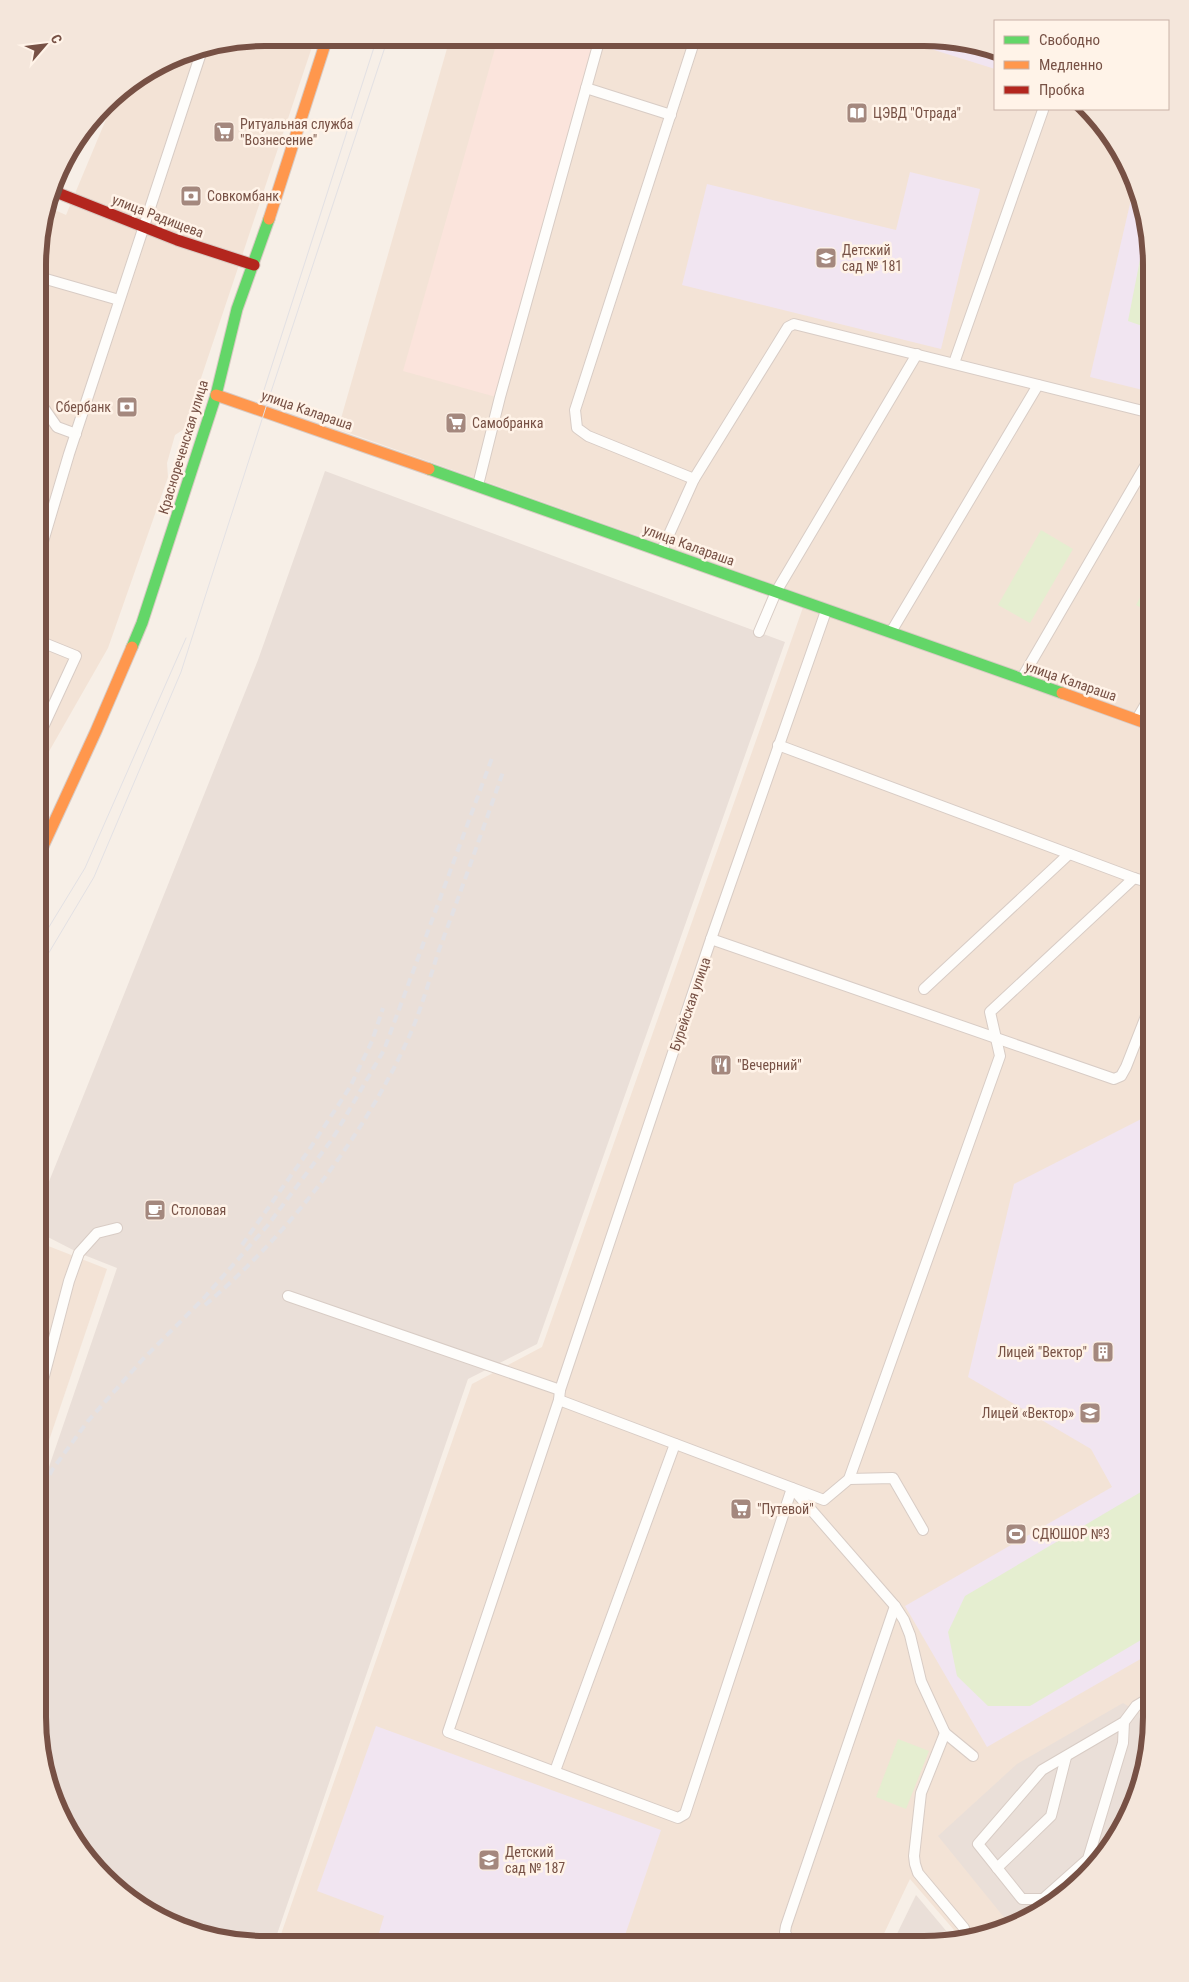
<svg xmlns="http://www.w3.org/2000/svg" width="1189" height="1982" viewBox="0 0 1189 1982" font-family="'Roboto Condensed',sans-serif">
	<rect width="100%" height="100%" fill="#f7efe7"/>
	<g fill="#f3e3d6">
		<polygon points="266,38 315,38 184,429 175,435 167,463 168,477 108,648 39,769 39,236 48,207 66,215 117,93 179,55"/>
		<polygon points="450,38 953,39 995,51 995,109 1086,109 1105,127 1134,179 1151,266 1151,1732 1134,1803 1105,1855 1063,1897 1010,1927 960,1937 910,1879 879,1944 278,1943 472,1384 542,1347 807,596 338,429"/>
		<polygon points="38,1242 107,1269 38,1473"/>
	</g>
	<polygon fill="#fbe4dc" points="498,38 595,38 496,397 403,371"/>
	<g fill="#eadfd8">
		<polygon points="325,471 785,642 537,1344 468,1379 274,1943 236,1943 178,1927 127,1897 84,1855 55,1803 38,1716 38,1499 117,1268 79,1253 38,1232 38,1209 258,660"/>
		<polygon points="1123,1703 1151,1720 1151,1732 1141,1776 1120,1828 1105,1855 1063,1897 1017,1923 1007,1921 938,1836 1017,1764"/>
		<polygon points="916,1895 953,1939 924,1944 892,1944"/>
	</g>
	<g fill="#f1e5f1">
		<polygon points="899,39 953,39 995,51 995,69"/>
		<polygon points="910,172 980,189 941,349 682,285 707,184 896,230"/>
		<polygon points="1135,182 1151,266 1151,392 1090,377"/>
		<polygon points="1151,1114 1151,1653 987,1747 905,1606 1112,1487 1091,1449 968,1377 1014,1184"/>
		<polygon points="376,1726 661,1830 622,1944 376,1943 384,1916 317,1891"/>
	</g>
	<g fill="#e5eed0">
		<polygon points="1145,234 1151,266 1151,329 1128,321"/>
		<polygon points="1041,530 1073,549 1030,623 998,605"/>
		<polygon points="1151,578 1151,613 1136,605"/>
		<polygon points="1151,1486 1151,1634 1030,1706 988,1706 957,1676 948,1632 965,1596"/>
		<polygon points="898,1739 929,1751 906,1809 876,1797"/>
	</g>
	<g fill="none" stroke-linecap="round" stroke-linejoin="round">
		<g stroke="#d8ccc5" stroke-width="12">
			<g id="lane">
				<polyline points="586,88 671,115"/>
				<polyline points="39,277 119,300"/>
				<polyline points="954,363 1043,110"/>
				<polyline points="39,401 57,427 76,434"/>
				<polyline points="694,479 588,436 577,428 575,410 695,39"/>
				<polyline points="478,485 500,397 600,38"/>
				<polyline points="662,550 694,479 788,327 794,324 1151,413"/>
				<polyline points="39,555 69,454 202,50"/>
				<polyline points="759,632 776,592 917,354"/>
				<polyline points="891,632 1038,385"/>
				<polyline points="1022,678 1151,456"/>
				<polyline points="1137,719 1151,695"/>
				<polyline points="39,736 76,656 39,641"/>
				<polyline points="778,745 1134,878 1151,883"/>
				<polyline points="711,939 1114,1079 1121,1076 1126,1067 1148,1011"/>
				<polyline points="924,989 1069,854"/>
				<polyline points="288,1296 560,1390"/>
				<polyline points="38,1399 69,1281 79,1253 97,1233 117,1228"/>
				<polyline points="559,1400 824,1500 849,1479 1000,1056 990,1012 1134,878"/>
				<polyline points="849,1479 893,1478 923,1530"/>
				<polyline points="792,1488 685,1814 678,1818 448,1732 559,1400 560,1390 711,939 826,611"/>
				<polyline points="793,1489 895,1606 904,1620 910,1635 921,1681 945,1733 973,1756"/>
				<polyline points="1124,1722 1123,1743 1088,1859 1043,1899 1022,1899 978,1844 1042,1770 1124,1722 1136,1706 1151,1697"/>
				<polyline points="945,1733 921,1793 914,1856 915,1864 918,1873 964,1928"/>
				<polyline points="555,1771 675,1444"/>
				<polyline points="997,1868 1051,1816 1066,1757"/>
				<polyline points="790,1944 785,1932 786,1926 895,1606"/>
			</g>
		</g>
		<g stroke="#d8cac3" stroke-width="13">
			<g id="fast">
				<polyline points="429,469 1062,693"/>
				<polyline points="132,647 142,623 216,395 237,309 269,219"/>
			</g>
		</g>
		<g stroke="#d8cac3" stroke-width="13">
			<g id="slow">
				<polyline points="269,219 327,38"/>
				<polyline points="216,395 429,469"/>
				<polyline points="1062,693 1151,725"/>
				<polyline points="39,855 96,731 132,647"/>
			</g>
		</g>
		<g stroke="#d8cac3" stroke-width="13">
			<polyline id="jam" points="53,191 177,240 254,265"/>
		</g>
		<use href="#lane" stroke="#fefdfb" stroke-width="10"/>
		<use href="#fast" stroke="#63d668" stroke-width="11"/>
		<use href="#slow" stroke="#ff974d" stroke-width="11"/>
		<use href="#jam" stroke="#b3261e" stroke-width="11"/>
		<g stroke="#e3e1e4" stroke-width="1">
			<polyline points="264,390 377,38"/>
			<polyline points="38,945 85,868 186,638"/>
			<polyline points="38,971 94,877 181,672 265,410 388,38"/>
		</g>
		<g stroke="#e3e1e4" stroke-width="4" stroke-dasharray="8 5" stroke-linecap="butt">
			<polyline points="242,1245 309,1150 350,1087 372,1041 383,1008"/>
			<path d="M205 1305C288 1235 363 1138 408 1039 421 1011 429 980 439 950 461 891 482 832 503 772"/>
			<polyline points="38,1498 52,1470 88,1421 143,1359 204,1298 268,1225 333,1138 384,1050 492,758"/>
		</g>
	</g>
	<defs>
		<g id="library-square" transform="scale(1.125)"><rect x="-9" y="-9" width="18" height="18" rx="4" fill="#a4887e" stroke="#fff3e8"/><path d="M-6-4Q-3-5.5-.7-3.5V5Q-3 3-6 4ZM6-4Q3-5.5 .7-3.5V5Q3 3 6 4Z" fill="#fff"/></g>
		<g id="supermarket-square" transform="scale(1.125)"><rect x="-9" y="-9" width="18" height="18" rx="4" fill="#a4887e" stroke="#fff3e8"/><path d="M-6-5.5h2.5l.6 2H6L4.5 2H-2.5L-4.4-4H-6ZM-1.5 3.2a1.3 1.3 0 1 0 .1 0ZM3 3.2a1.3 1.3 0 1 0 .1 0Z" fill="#fff"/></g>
		<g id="bank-square" transform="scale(1.125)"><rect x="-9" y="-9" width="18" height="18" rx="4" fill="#a4887e" stroke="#fff3e8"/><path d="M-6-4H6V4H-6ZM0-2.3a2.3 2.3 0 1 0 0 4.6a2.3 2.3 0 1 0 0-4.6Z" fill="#fff"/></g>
		<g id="school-square" transform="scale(1.125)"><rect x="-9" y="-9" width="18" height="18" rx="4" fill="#a4887e" stroke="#fff3e8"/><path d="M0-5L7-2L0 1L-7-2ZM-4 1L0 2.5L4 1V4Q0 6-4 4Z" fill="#fff"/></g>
		<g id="restaurant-square" transform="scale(1.125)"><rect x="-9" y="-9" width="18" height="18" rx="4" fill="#a4887e" stroke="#fff3e8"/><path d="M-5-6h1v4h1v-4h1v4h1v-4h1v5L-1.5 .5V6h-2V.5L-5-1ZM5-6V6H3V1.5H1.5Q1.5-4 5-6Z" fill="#fff"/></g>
		<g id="cafe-square" transform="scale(1.125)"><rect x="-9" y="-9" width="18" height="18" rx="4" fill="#a4887e" stroke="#fff3e8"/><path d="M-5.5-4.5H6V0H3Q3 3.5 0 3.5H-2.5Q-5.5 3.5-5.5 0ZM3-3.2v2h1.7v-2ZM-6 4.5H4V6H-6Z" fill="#fff"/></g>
		<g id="building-square" transform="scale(1.125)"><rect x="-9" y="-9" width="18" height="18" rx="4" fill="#a4887e" stroke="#fff3e8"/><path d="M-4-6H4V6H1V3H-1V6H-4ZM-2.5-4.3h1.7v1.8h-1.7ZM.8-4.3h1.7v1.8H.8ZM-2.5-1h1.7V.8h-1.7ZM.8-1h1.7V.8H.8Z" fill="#fff"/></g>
		<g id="stadium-square" transform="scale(1.125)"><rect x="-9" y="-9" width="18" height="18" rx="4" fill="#a4887e" stroke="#fff3e8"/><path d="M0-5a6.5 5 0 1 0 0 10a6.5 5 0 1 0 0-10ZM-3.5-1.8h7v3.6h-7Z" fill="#fff"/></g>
	</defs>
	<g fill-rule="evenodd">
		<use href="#library-square" x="857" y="113"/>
		<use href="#supermarket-square" x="224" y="132"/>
		<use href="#bank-square" x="191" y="196"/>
		<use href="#school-square" x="826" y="258"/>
		<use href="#bank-square" x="127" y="407"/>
		<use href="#supermarket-square" x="456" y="423"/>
		<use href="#restaurant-square" x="721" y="1065"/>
		<use href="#cafe-square" x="155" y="1210"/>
		<use href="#building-square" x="1103" y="1352"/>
		<use href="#school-square" x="1090" y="1413"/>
		<use href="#supermarket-square" x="741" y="1509"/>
		<use href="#stadium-square" x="1016" y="1534"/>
		<use href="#school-square" x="489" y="1860"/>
	</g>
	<g text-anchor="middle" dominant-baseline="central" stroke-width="5" stroke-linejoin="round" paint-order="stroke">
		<g font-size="14" fill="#775145" stroke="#fff3e8" text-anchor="start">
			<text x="873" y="113">ЦЭВД "Отрада"</text>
			<text x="240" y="124">Ритуальная служба<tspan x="240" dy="16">"Вознесение"</tspan></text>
			<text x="207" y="196">Совкомбанк</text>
			<text x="842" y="250">Детский<tspan x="842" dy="16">сад № 181</tspan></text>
			<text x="111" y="407" text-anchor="end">Сбербанк</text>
			<text x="472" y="423">Самобранка</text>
			<text x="737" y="1065">"Вечерний"</text>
			<text x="171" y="1210">Столовая</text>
			<text x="1087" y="1352" text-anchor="end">Лицей "Вектор"</text>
			<text x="1074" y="1413" text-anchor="end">Лицей «Вектор»</text>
			<text x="757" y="1509">"Путевой"</text>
			<text x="1032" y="1534">СДЮШОР №3</text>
			<text x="505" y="1852">Детский<tspan x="505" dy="16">сад № 187</tspan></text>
		</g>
		<g font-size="14" fill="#775145" stroke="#fff3e8">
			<text transform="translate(158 216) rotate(21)">улица Радищева</text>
			<text transform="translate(307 410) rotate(19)">улица Калараша</text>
			<text transform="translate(183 447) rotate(-73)">Краснореченская улица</text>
			<text transform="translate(689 545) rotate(20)">улица Калараша</text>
			<text transform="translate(1071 681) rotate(19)">улица Калараша</text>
			<text transform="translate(690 1004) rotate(-71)">Бурейская улица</text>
		</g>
	</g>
	<path d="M0 0H1189V1982H0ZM265 46H924A219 219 0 0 1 1143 265V1717A219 219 0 0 1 924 1936H265A219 219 0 0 1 46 1717V265A219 219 0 0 1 265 46Z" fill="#f4e6db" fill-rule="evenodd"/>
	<path fill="none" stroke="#775145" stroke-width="6" d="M265 46H924A219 219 0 0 1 1143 265V1717A219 219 0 0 1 924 1936H265A219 219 0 0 1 46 1717V265A219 219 0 0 1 265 46Z"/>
	<rect x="994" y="20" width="175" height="90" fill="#fff3e8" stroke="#c9b2a7"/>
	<rect x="1004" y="36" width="25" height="8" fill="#63d668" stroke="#c9b2a7"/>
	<text x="1039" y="45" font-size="15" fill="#775145">Свободно</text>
	<rect x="1004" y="61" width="25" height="8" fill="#ff974d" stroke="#c9b2a7"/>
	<text x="1039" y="70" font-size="15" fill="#775145">Медленно</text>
	<rect x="1004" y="86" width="25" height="8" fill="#b3261e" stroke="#c9b2a7"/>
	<text x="1039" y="95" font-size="15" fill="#775145">Пробка</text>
	<g transform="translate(45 45) rotate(62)" stroke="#fff3e8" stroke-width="4" paint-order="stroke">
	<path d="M0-4L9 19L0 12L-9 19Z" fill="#775145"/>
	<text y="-8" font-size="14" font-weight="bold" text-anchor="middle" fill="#775145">С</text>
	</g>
</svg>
